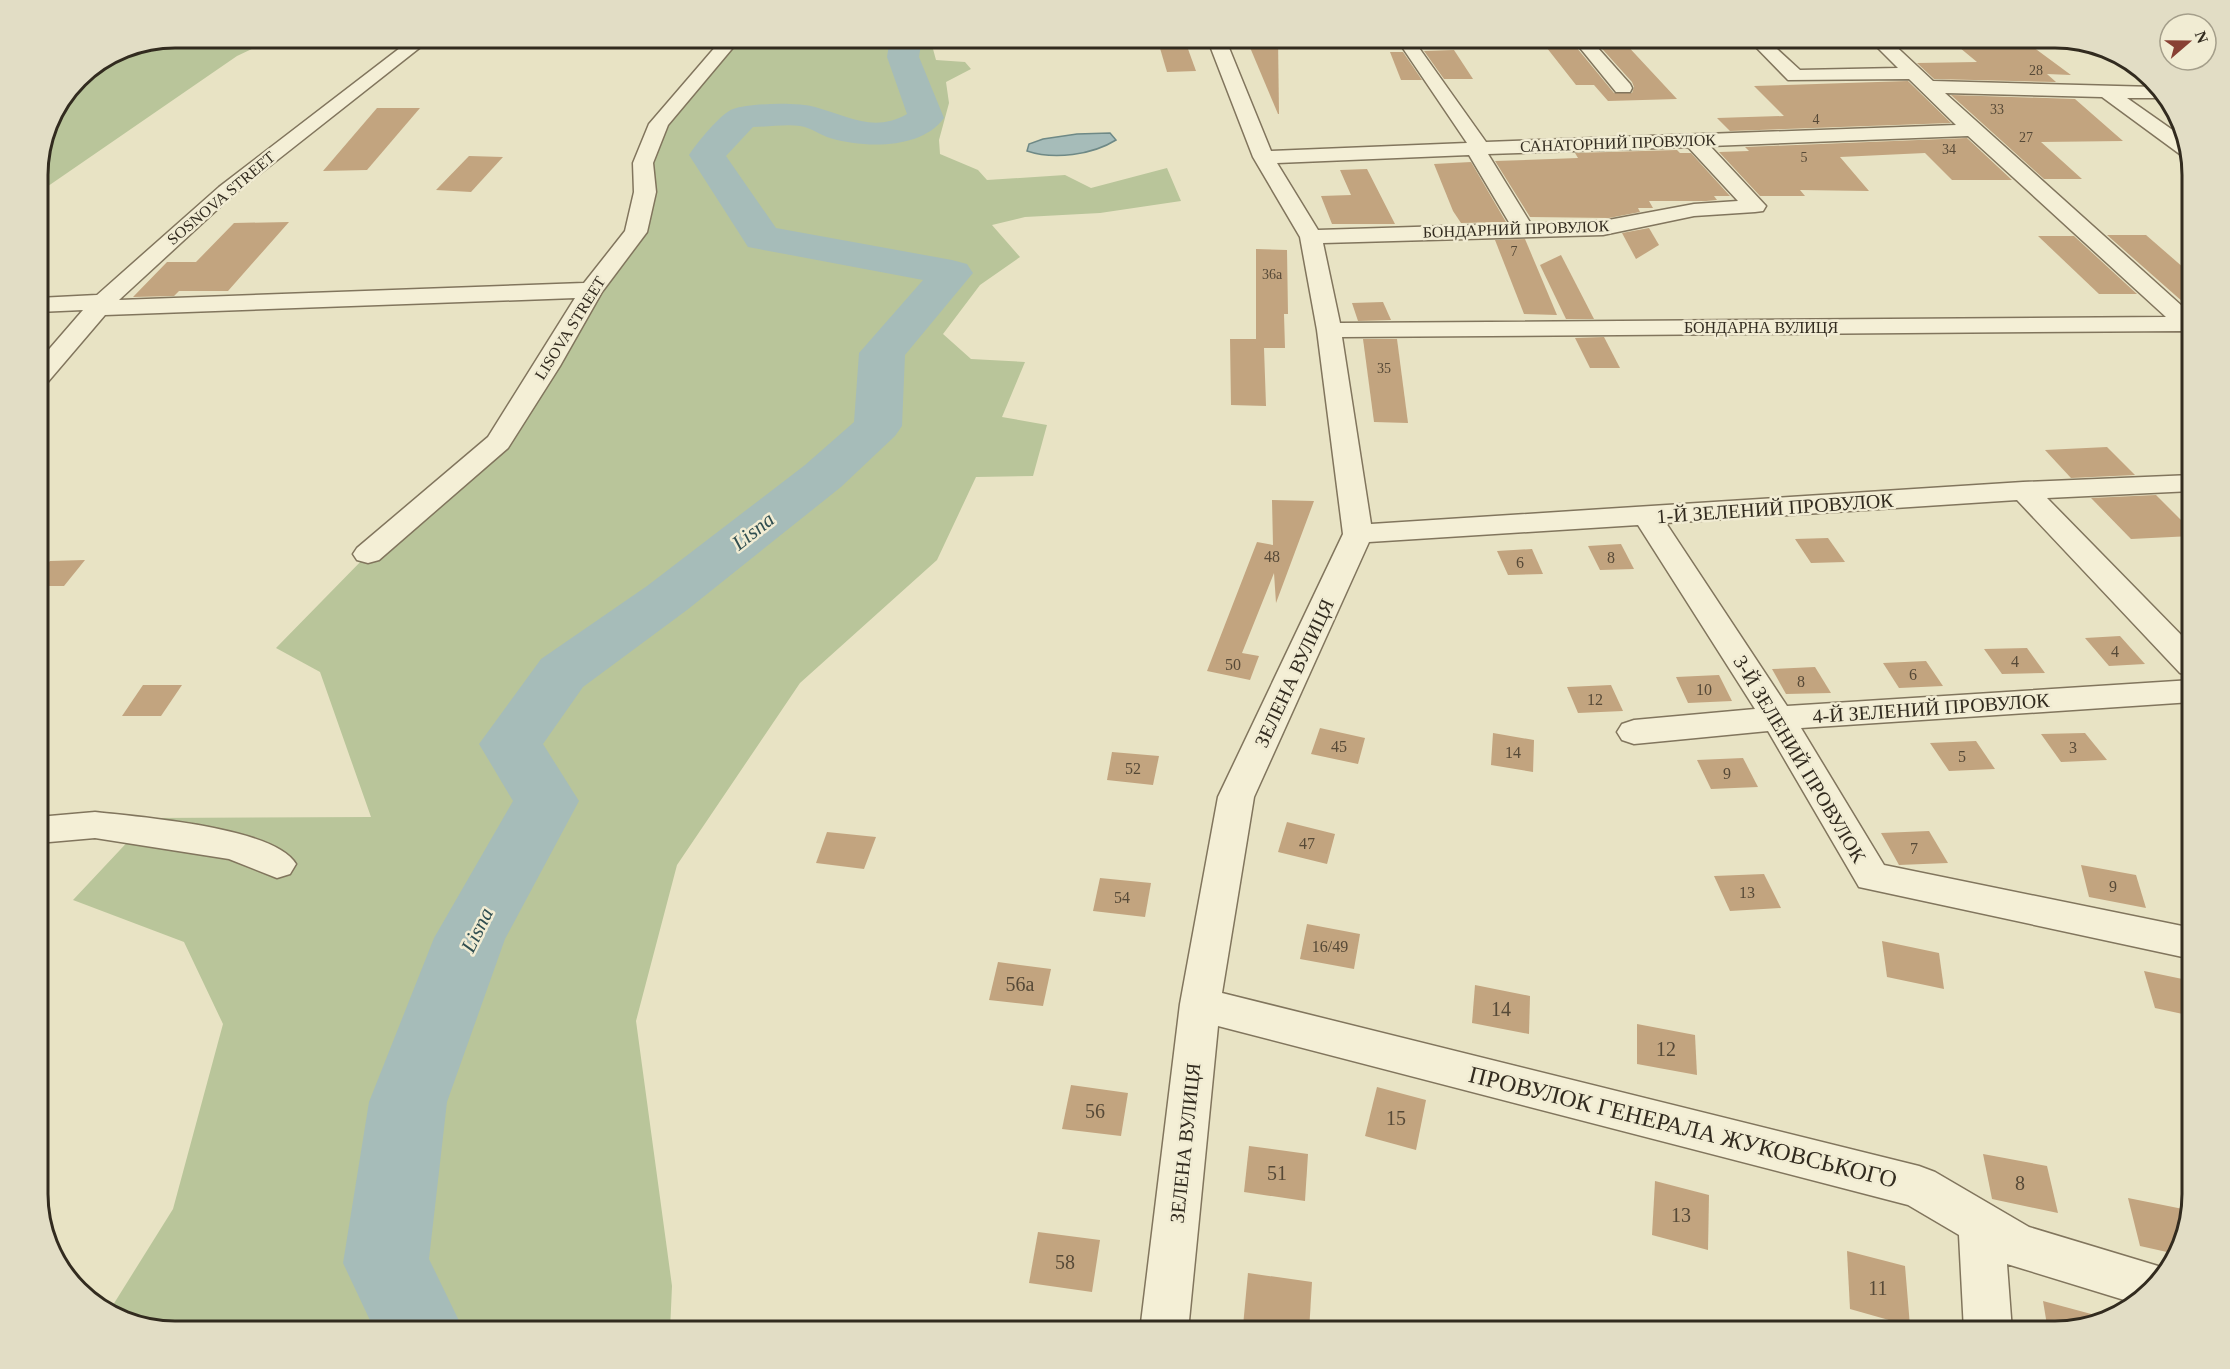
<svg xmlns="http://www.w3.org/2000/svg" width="2230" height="1369" viewBox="0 0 2230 1369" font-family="Georgia,serif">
	<rect width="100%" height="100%" fill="#e8e3c4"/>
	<g fill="#b9c59a">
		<polygon points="175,38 275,38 237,56 38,193 38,167 48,122 78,78 123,48"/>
		<polygon points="732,38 930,38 936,60 965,62 971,69 946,82 949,103 939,140 940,154 978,170 987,180 1065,175 1091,188 1167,168 1181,201 1100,213 1025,217 992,225 1020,257 980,285 943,334 971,359 1025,362 1002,417 1047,425 1033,476 976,477 937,560 800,683 677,865 636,1021 672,1286 670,1331 175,1331 108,1313 173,1209 223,1024 184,942 73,900 150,818 371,817 320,672 276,648 368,554 498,442 636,232 659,124"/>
	</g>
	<path fill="#a6bcb9" stroke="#6e8986" stroke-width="1.5" d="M1110 133 1116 140C1092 155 1054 160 1027 151L1029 144 1043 139 1077 134Z"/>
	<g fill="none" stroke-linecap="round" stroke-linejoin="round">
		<path fill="#a6bcb9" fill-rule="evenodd" d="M890 38H922L919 57 944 118C921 150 864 148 830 138 820 135 810 127 800 126 785 124 768 127 753 127L726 156 776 228 952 260 967 264 973 273 905 355 902 426 895 436 841 487 687 610 583 687 543 744 579 801 505 939 447 1102 429 1259 464 1331H375L343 1263 369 1102 434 938 513 801 479 744 541 659 647 586 805 465 854 422 859 353 923 280 748 247 689 155C696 144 721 113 733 109 749 103 798 102 815 107 848 116 874 133 907 114L887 57Z"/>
	</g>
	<g fill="#c2a47f">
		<polygon points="1157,38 1184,38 1196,71 1167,72"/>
		<polygon points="1246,38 1278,38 1279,114 1278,114"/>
		<polygon points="1948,38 2021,38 2071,75 2047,74 2056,82 1934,79 1917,63 1977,62"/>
		<polygon points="1595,41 1623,41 1677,99 1608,101 1594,85 1576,85 1543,43 1572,42 1614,93 1632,93 1634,87 1632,82"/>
		<polygon points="1454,50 1473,79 1444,79 1424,51"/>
		<polygon points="1390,52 1403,52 1422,80 1401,80"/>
		<polygon points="1908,81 1951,123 1730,131 1717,118 1784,116 1754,86"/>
		<polygon points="1951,95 2075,99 2123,141 2041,142 2082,179 2044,179"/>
		<polygon points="377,108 420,108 367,170 323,171"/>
		<polygon points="1967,138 2012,180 1952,180 1925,153 1840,157 1869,191 1800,190 1805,196 1760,196 1719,152 1749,151 1745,147"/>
		<polygon points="1677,150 1680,153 1691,153 1730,196 1714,196 1717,200 1706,201 1649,201 1653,208 1638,208 1640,212 1609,218 1530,217 1495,161 1578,158 1575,153"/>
		<polygon points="469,156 503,157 471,192 436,190"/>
		<polygon points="1471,162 1506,222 1461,223 1453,211 1434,164"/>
		<polygon points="1367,169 1395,224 1332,224 1321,196 1351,195 1340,170"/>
		<polygon points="289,222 228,291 179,291 174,296 133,297 167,262 196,262 234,223"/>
		<polygon points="1649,228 1659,245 1636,259 1622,233"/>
		<polygon points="2107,235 2146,235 2192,275 2192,310"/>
		<polygon points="2038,236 2074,236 2137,294 2099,294"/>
		<polygon points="1525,239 1557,315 1524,314 1495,240"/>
		<polygon points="1256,249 1287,250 1288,314 1284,314 1285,348 1264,348 1266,406 1231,405 1230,339 1256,339"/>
		<polygon points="1561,255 1594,319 1566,319 1540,265"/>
		<polygon points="1383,302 1391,320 1358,321 1352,303"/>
		<polygon points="1604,337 1620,368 1590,368 1575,338"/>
		<polygon points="1363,339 1397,339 1408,423 1374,422"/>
		<polygon points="2107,447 2135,475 2071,478 2045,450"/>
		<polygon points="2156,495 2192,531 2192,536 2131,539 2091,498"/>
		<polygon points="1272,500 1314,501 1276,603 1274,573 1242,653 1259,656 1250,680 1207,671 1257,542 1273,545"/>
		<polygon points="1828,538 1845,562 1811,563 1795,539"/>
		<polygon points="1621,544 1634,569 1600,570 1588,546"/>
		<polygon points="1532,549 1543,574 1508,575 1497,551"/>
		<polygon points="85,560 64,586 38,586 38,575 50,561"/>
		<polygon points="2120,636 2145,664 2109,666 2085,638"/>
		<polygon points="2027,648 2045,673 2002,674 1984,649"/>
		<polygon points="1926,661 1943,686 1899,688 1883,663"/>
		<polygon points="1815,667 1831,693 1786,694 1772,669"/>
		<polygon points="1719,675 1732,701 1688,703 1676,677"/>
		<polygon points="143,685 182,685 161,716 122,716"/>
		<polygon points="1611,685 1623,711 1578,713 1567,687"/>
		<polygon points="1320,728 1365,738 1358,764 1311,754"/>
		<polygon points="1493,733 1534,740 1533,772 1491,765"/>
		<polygon points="2085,733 2107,760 2061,762 2041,734"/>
		<polygon points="1976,741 1995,769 1949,771 1930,743"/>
		<polygon points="1112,752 1159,756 1153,785 1107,780"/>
		<polygon points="1743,758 1758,787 1711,789 1697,760"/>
		<polygon points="1287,822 1335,834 1327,864 1278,852"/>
		<polygon points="1929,831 1948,863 1899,865 1881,833"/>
		<polygon points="827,832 876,837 864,869 816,863"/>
		<polygon points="2081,865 2136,875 2146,908 2089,897"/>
		<polygon points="1764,874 1781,908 1730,911 1714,876"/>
		<polygon points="1100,878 1151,883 1145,917 1093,911"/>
		<polygon points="1307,924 1360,934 1354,969 1300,959"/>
		<polygon points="1882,941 1939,953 1944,989 1887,977"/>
		<polygon points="998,962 1051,969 1043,1006 989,1000"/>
		<polygon points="2144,971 2192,981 2192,1016 2155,1008"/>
		<polygon points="1475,985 1530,996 1529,1034 1472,1023"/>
		<polygon points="1637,1024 1695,1035 1697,1075 1637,1064"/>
		<polygon points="1071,1085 1128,1093 1121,1136 1062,1129"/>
		<polygon points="1377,1087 1426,1100 1416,1150 1365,1136"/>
		<polygon points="1249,1146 1308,1154 1305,1201 1244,1192"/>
		<polygon points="1983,1154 2047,1166 2058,1213 1992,1199"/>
		<polygon points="1655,1181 1709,1195 1708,1250 1652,1235"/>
		<polygon points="2128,1198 2188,1210 2176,1254 2140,1246"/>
		<polygon points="1038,1232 1100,1240 1092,1292 1029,1283"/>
		<polygon points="1847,1251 1905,1266 1910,1326 1850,1309"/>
		<polygon points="1248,1273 1312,1282 1309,1331 1280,1331 1243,1326"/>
		<polygon points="2043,1301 2106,1318 2048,1331"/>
	</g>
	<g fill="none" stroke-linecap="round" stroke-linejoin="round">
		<g stroke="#81755d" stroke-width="3">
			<g id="minor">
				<polygon points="413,38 432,38 233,195 119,300 584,283 625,231 634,192 633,163 649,124 723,38 741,38 668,125 653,163 656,192 647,232 602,292 560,366 508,448 379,560 368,563 357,560 353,554 357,548 488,437 575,298 105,315 47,383 38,386 38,362 83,310 38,312 38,298 97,295 219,187"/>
				<path d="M1207 38H1225L1271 151 1467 143 1396 38H1412L1486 142 1956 125 1909 79 1788 80 1747 38H1765L1800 70 1898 68 1868 38H1887L1933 81 2155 87 2165 98H2127L2184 138 2189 157 2181 155 2102 97 1945 93 2192 315V335L2181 331 1342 337 1371 524 2023 482 2192 475V491L2047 498 2192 646V676L2180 673 2017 500 1666 523 1787 706 2192 680V702L1801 728 1884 865 2192 928V959L1859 887 1768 731 1634 744 1622 740 1617 732 1622 724 1634 720 1755 709 1638 525 1369 542 1254 797 1222 993 1919 1166 1935 1172 2029 1227 2168 1269 2134 1303 2007 1264 2012 1331H1964L1959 1235 1908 1205 1218 1026 1188 1331H1140L1180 1004 1218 797 1343 534 1317 330 1300 237 1253 157ZM1968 136 2166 317 1340 323 1323 243 1603 235 1694 216 1755 212 1763 211 1766 206 1710 146ZM1688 147 1738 201 1694 204 1603 221 1531 224 1488 154ZM1469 155 1510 224 1318 230 1277 163Z"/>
				<polygon points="1572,38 1589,38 1630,84 1632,88 1630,92 1616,92"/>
				<path d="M2113 53 2124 56 2133 65C2125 67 2113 61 2113 53Z"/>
				<path d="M95 812C138 817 275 827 296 864L290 874 277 878 229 859 95 838 38 843V817Z"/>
			</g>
		</g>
		<use href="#minor" fill="#f4efd6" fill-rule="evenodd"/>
	</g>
	<g text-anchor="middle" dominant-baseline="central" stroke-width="5" stroke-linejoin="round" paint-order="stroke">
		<g font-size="14" fill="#564937">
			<text x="2036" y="70">28</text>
			<text x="1997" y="109">33</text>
			<text x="1816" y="119">4</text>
			<text x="2026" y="137">27</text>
			<text x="1949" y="149">34</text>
			<text x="1804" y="157">5</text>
			<text x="1514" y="251">7</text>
			<text x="1272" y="274">36а</text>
			<text x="1384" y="368">35</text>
		</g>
		<g font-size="16" fill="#322b1f" stroke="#f1ecd3">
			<text transform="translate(1618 143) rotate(-2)">САНАТОРНИЙ ПРОВУЛОК</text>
			<text transform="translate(221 198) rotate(-40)">SOSNOVA STREET</text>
			<text transform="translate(1516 229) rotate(-2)">БОНДАРНИЙ ПРОВУЛОК</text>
			<text x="1761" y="327">БОНДАРНА ВУЛИЦЯ</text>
			<text transform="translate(570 328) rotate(-58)">LISOVA STREET</text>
		</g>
		<g font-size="16" fill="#564937">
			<text x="1272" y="556">48</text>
			<text x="1611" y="557">8</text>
			<text x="1520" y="562">6</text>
			<text x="2115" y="651">4</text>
			<text x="2015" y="661">4</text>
			<text x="1233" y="664">50</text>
			<text x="1913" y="674">6</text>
			<text x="1801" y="681">8</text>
			<text x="1704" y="689">10</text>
			<text x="1595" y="699">12</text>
			<text x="1339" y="746">45</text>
			<text x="2073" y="747">3</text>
			<text x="1513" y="752">14</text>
			<text x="1962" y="756">5</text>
			<text x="1133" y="768">52</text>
			<text x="1727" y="773">9</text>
			<text x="1307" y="843">47</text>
			<text x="1914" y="848">7</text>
			<text x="2113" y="886">9</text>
			<text x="1747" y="892">13</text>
			<text x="1122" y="897">54</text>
			<text x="1330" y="946">16/49</text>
		</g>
		<g font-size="20" fill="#322b1f" stroke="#f1ecd3">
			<text transform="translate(1775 508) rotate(-4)">1-Й ЗЕЛЕНИЙ ПРОВУЛОК</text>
			<text transform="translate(1294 673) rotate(-65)">ЗЕЛЕНА ВУЛИЦЯ</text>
			<text transform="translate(1931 708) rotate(-4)">4-Й ЗЕЛЕНИЙ ПРОВУЛОК</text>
			<text transform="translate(1800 759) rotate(59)">3-Й ЗЕЛЕНИЙ ПРОВУЛОК</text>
			<text transform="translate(1185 1143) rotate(-84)">ЗЕЛЕНА ВУЛИЦЯ</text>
		</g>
		<g font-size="20" fill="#564937">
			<text x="1020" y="984">56а</text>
			<text x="1501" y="1009">14</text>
			<text x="1666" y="1049">12</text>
			<text x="1095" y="1111">56</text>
			<text x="1396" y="1118">15</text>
			<text x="1277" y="1173">51</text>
			<text x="2020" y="1183">8</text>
			<text x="1681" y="1215">13</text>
			<text x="1065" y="1262">58</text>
			<text x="1878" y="1288">11</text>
		</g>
		<g font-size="21" font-style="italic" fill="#304e50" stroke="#f1ecd3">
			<text transform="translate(753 531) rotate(-38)">Lisna</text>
			<text transform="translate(477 930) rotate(-64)">Lisna</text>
		</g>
		<g font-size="24" fill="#322b1f" stroke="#f1ecd3">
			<text transform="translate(1683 1127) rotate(14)">ПРОВУЛОК ГЕНЕРАЛА ЖУКОВСЬКОГО</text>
		</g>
	</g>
	<path d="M0 0H2230V1369H0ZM175 48H2055A127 127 0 0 1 2182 175V1194A127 127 0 0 1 2055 1321H175A127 127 0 0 1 48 1194V175A127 127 0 0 1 175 48Z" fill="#e2ddc5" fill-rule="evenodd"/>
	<path fill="none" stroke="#322b1f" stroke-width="3" d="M175 48H2055A127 127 0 0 1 2182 175V1194A127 127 0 0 1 2055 1321H175A127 127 0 0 1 48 1194V175A127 127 0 0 1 175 48Z"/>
	<g transform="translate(2188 42) rotate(70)"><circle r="28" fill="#f1ecd3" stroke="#a59f8b" stroke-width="1.5"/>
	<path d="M0-4.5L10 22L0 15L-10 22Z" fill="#884034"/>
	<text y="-9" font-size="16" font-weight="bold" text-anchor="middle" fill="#322b1f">N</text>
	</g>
</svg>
